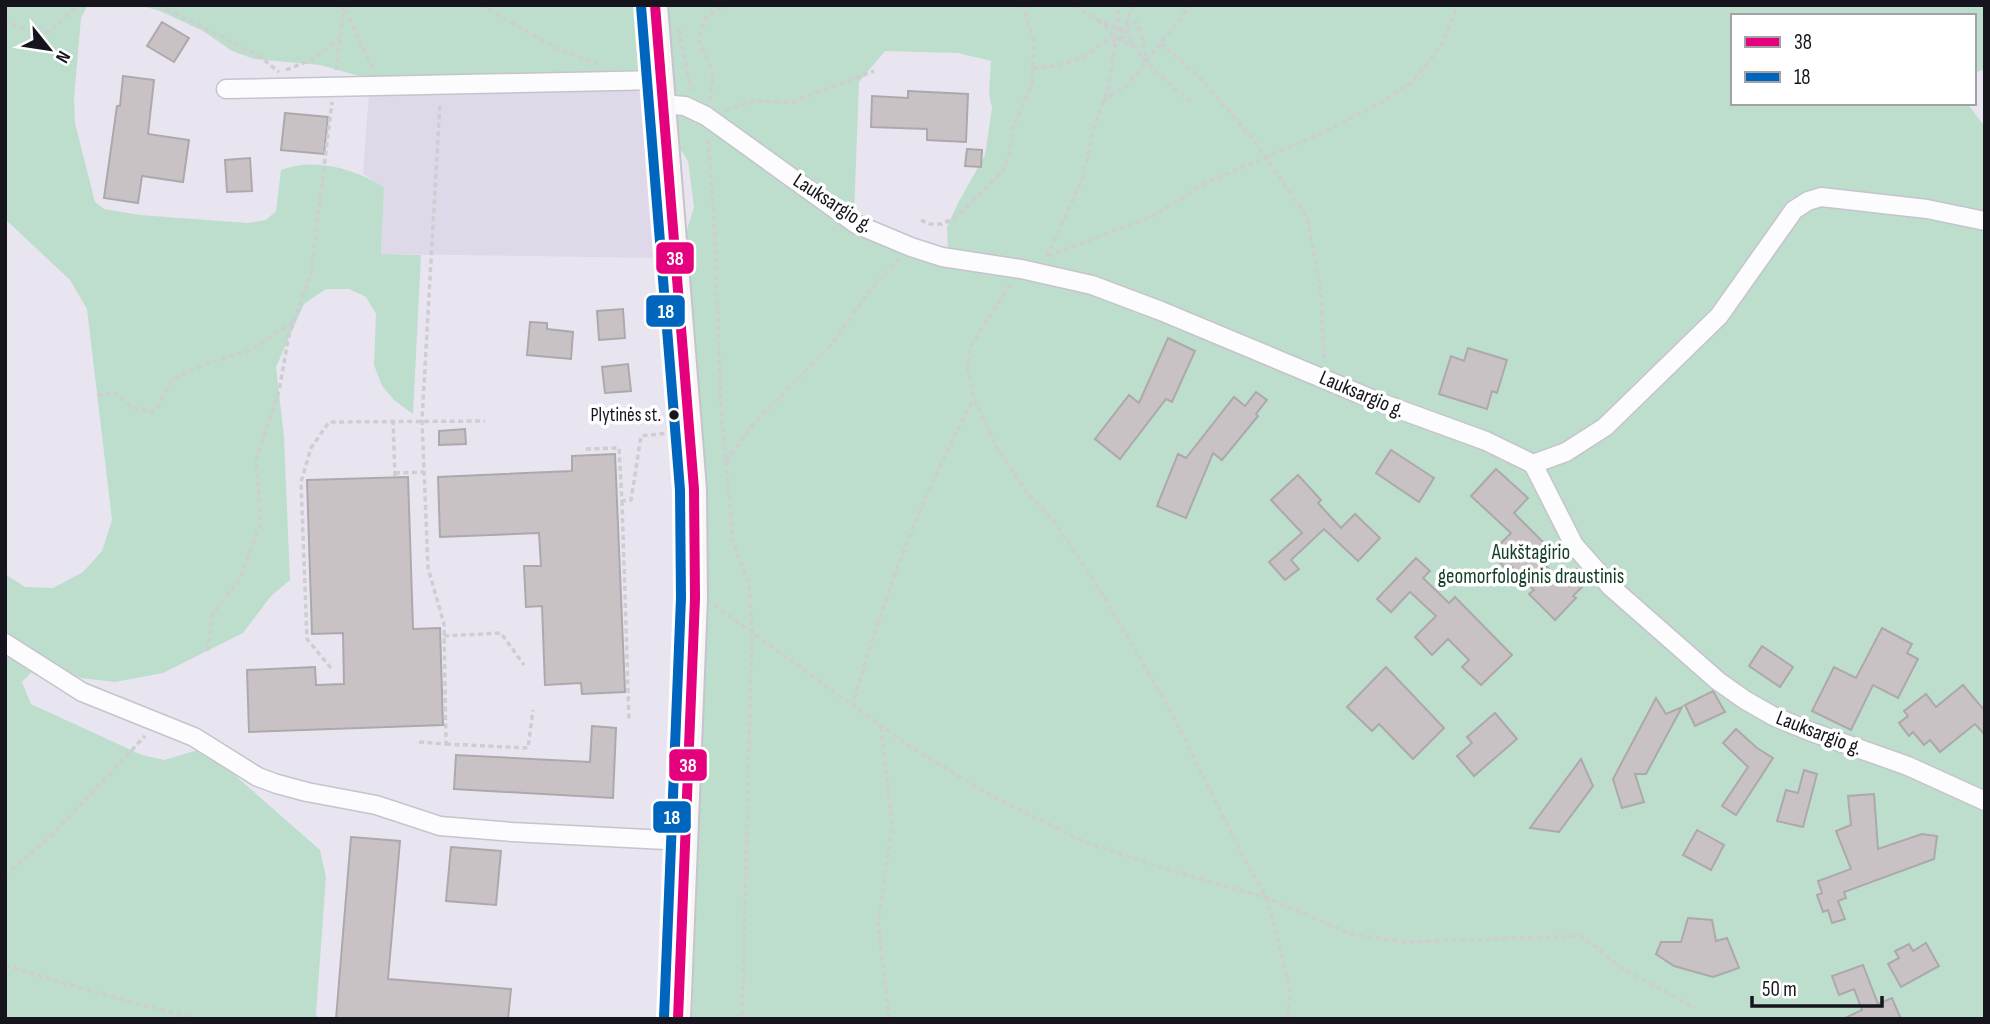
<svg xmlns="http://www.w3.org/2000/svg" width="1990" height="1024" viewBox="0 0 1990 1024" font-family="'Sofia Sans Condensed',sans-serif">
	<rect width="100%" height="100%" fill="#e8e5f1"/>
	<polygon fill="#dfd8e9" points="644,76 657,258 381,254 384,187 363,174 370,79"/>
	<g fill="#bddecd" fill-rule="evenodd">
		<path d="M5 5H88L81 18 74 98 75 123 95 202 104 209 140 215 248 223 266 220 276 211 281 170C315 157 355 169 384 187L381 254 421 255 413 414 394 400 382 386 374 365 376 314 366 297 349 289H326L304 304 276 367 284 437 290 580 271 596 243 633 163 673 115 682 80 678 44 659 22 682 31 704 142 755 164 760 198 750 213 756 320 850 326 877 316 1014 318 1019H5V574L25 587 53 588 83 572 102 551 112 520 87 309 70 280 5 219Z"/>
		<polygon points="139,5 638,5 644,76 370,79 320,65 254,59 232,51 203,31 160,11"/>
		<path d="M666 5H1985V69L1974 73V16H1733V103H1967L1985 127V1019H692L708 578 706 499 685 236 694 207 688 161 679 147ZM885 51 958 53 991 61 989 94 992 108 985 155 958 203 947 227 948 251 916 242 854 215 859 82Z"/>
	</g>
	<g fill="#c8c2c5" stroke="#ada8ac" stroke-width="2">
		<polygon points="162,22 189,38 174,62 147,46"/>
		<polygon points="123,76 154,80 148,134 189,140 183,182 142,176 138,203 104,198 117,106 120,106"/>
		<polygon points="908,91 968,94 966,142 927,140 927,129 871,127 872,96 908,98"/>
		<polygon points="285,113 328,117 324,154 281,150"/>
		<polygon points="967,149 982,150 981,167 965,166"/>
		<polygon points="250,158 252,191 227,192 225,160"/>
		<polygon points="623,309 625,338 599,340 597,311"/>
		<polygon points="530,322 547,323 547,329 573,332 571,359 527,355"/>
		<polygon points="1168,338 1195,351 1172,402 1166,399 1120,459 1095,439 1129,395 1139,403"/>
		<polygon points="1468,348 1507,360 1497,393 1492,391 1487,409 1439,394 1451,356 1464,361"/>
		<polygon points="628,364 631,391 605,393 602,367"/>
		<polygon points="1256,392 1267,400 1256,414 1258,416 1222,460 1213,453 1186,518 1157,506 1178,454 1186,458 1234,397 1245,406"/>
		<polygon points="465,429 466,444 439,445 439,431"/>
		<polygon points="1391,450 1434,478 1419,502 1376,473"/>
		<polygon points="615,454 625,692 582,694 581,683 545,685 542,606 526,607 524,566 541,566 539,533 440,537 438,477 572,471 572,456"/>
		<polygon points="1496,469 1528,498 1514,513 1544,543 1536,551 1540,555 1537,557 1563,583 1577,569 1589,580 1573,596 1576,598 1555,620 1529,594 1534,590 1510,565 1506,569 1491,553 1511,533 1471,496"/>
		<polygon points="1298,475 1321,500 1318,503 1341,528 1355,514 1380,538 1358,561 1324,529 1291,560 1299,569 1285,580 1269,562 1302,533 1271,500"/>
		<polygon points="408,477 413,629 440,628 443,725 249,732 247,670 315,667 316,685 344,684 343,633 312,634 307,480"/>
		<polygon points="1416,558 1430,571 1423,578 1449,603 1455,597 1512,655 1481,685 1462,667 1469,660 1448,639 1432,655 1415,637 1436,616 1410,592 1391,612 1377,599"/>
		<polygon points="1882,628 1912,644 1907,653 1918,659 1898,698 1873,685 1851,730 1812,711 1834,667 1856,678"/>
		<polygon points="1762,646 1793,667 1780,687 1749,666"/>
		<polygon points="1386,667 1444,728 1413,759 1379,724 1372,731 1347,707"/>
		<polygon points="1963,685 1985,711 1985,735 1975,724 1940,752 1930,740 1924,745 1913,732 1909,736 1899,723 1908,716 1904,711 1926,694 1936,707"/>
		<polygon points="1713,691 1725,712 1695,726 1685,705"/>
		<polygon points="1656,698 1666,714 1682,707 1646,774 1635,774 1644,802 1622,808 1613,779"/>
		<polygon points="1495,713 1517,739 1474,776 1457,756 1472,743 1467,737"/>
		<polygon points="592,726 616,728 613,798 454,789 456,755 590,762"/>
		<polygon points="1736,729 1757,748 1773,758 1736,815 1722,806 1748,767 1723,743"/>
		<polygon points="1581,759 1593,786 1559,832 1530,828"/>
		<polygon points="1804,770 1817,774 1803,827 1777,821 1786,790 1798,793"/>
		<polygon points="1874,794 1878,849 1922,834 1937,836 1934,859 1844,892 1846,898 1838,901 1845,919 1832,923 1828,910 1823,912 1817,895 1822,893 1818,881 1851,869 1836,831 1851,825 1848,796"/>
		<polygon points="1697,830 1724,845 1711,870 1683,855"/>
		<polygon points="351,837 400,841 388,979 511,989 508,1019 336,1019"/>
		<polygon points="451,847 501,851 496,905 446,901"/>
		<polygon points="1688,918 1712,920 1716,941 1727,938 1739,968 1713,977 1674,966 1656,954 1661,942 1681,942"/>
		<polygon points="1926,943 1939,966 1901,987 1888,964 1899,958 1895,951 1909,944 1913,951"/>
		<polygon points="1863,965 1878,1004 1892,998 1901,1019 1843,1019 1862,1010 1854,989 1839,995 1832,976"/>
	</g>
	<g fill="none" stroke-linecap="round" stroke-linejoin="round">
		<g stroke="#c5c3cc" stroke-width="21">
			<g id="minor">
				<polyline points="226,89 661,80"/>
				<polyline points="662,104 685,106 706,116 856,224 911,247 942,257 1021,269 1092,285 1161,311 1379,402 1486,441 1533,464 1574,545 1611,587 1718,681 1745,700 1773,716 1809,731 1908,766 1985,801"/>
				<polyline points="1533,464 1566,452 1605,427 1719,316 1794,210 1808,201 1821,197 1927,209 1985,221"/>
				<polyline points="5,643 82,692 194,737 258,777 277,784 307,792 376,805 440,826 512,832 685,841"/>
			</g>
		</g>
		<g stroke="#c5c3cc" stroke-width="28">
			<polyline id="secondary" points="655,5 694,489 695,598 678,1019"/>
		</g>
		<g stroke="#cecdd0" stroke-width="3.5" stroke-dasharray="5 3.5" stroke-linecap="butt">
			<polyline points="159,5 259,56 279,72"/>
			<polyline points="481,5 554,47 598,64"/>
			<polyline points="1075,5 1085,13 1128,34"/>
			<path d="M1134 5C1132 10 1128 15 1127 20 1123 51 1172 85 1193 104"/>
			<polyline points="345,10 373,69"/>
			<polyline points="5,20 19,28 49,32 79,5"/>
			<polyline points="1098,20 1117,38 1134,47"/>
			<polyline points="679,29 691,90"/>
			<polyline points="1117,29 1136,22 1141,33 1147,61"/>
			<polyline points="1161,43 1201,79 1253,139 1307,217 1321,292 1324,360"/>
			<polyline points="1033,68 1056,66 1072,61 1085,56 1101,44 1129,35"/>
			<polyline points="286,70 311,60 340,39"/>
			<polyline points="336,70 344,5"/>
			<polyline points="710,101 713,73 698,39 706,18 725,5"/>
			<polyline points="1103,101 1127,85 1191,5"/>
			<polyline points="725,110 754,101 792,102 874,71"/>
			<polyline points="708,139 714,217 721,405 733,542 749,584 752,631 742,1019"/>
			<polyline points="921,220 930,224 942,224 956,217 1002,172 1009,157 1013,127 1032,84 1034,41 1023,5"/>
			<polyline points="1048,256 1153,216 1207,182 1318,135 1380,103 1410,83 1428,63 1441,45 1458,5"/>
			<polyline points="1047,257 1083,177 1093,130 1109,86 1119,17 1116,5"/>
			<polyline points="1010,285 972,344 967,365 974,399 998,450 1029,495 1054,521 1103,595 1171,712 1246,862 1267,898 1290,990 1288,1019"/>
			<polyline points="97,395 116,393 131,407 152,412 158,407 167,387 173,379 207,363 248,351 293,322"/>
			<polyline points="393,420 395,477"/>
			<polyline points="586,449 619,448 622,501 631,500 641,436 670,433"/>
			<polyline points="726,462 754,423 830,346 871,289 900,259"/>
			<polyline points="395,473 424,472"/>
			<polyline points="622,501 629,721"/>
			<polyline points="714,605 909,746 992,796 1085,842 1166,869 1267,898 1351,934 1404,942 1582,936 1621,968 1696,1008"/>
			<polyline points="444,636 501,633 524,665"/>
			<polyline points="207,651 213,613 239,580 261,522 256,459 279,391 289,335 311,273 332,102"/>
			<polyline points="331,668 307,639 301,482 311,448 329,422 485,421"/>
			<path d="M852 707C883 600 920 497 974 399"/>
			<polyline points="881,727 892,824 878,923 889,1019"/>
			<polyline points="419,742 446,744 444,624 428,568 422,420 440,102"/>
			<polyline points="446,744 528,748 533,710"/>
			<polyline points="5,876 56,831 145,736"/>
			<polyline points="5,965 69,985 196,1019"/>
		</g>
		<use href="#minor" stroke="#fcfbfd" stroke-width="18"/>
		<use href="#secondary" stroke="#f7f5f5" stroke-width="24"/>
		<g stroke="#fff" stroke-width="16">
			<polyline id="bus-1" points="655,5 694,489 695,598 678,1019"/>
		</g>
		<g stroke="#fff" stroke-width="16">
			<polyline id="bus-2" points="641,6 680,490 681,598 664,1018"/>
		</g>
		<use href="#bus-1" stroke="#e5007d" stroke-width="10"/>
		<use href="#bus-2" stroke="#0065bd" stroke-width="10"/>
	</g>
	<circle fill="#16141c" stroke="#fff" stroke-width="2.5" cx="674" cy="415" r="6"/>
	<g text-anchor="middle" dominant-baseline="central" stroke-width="7" stroke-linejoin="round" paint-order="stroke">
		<g font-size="19" fill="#16141c" stroke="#fff" text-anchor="end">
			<text x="661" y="415">Plytinės st.</text>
		</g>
		<g font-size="21" fill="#16141c" stroke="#fff">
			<text transform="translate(833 203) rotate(33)">Lauksargio g.</text>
			<text transform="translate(1362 394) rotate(23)">Lauksargio g.</text>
			<text transform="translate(1819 733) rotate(21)">Lauksargio g.</text>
		</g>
		<g font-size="21" fill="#164028" stroke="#fff">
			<text x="1531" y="552">Aukštagirio<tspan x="1531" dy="24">geomorfologinis draustinis</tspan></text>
		</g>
	</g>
	<g stroke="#fff" stroke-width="2.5">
		<rect x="655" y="241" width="40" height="34" rx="7" fill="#e5007d"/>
		<rect x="645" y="294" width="41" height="34" rx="7" fill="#0065bd"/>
		<rect x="668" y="748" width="40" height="34" rx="7" fill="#e5007d"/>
		<rect x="652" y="800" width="40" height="34" rx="7" fill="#0065bd"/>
	</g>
	<g font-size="19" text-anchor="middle" font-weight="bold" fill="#fff">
		<text x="675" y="265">38</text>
		<text x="666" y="318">18</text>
		<text x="688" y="772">38</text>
		<text x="672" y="824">18</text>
	</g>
	<rect width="1990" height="1024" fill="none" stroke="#16141c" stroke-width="14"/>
	<rect x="1731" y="14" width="245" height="91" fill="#ffffff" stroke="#a2a1a4" stroke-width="2"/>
	<rect x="1745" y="37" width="35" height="10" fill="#e5007d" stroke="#a2a1a4" stroke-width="2"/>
	<text x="1794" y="49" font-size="21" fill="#16141c">38</text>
	<rect x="1745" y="72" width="35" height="10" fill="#0065bd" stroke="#a2a1a4" stroke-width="2"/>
	<text x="1794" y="84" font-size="21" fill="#16141c">18</text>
	<g transform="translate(49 49) rotate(120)" stroke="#ffffff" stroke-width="5" paint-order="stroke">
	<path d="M0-5L12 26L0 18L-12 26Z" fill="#16141c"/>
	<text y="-10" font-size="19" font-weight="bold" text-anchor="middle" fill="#16141c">N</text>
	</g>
	<path d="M1752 996v10h130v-10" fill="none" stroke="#16141c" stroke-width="3.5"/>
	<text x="1762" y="996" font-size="21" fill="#16141c" stroke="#ffffff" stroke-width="5" paint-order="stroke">50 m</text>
</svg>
